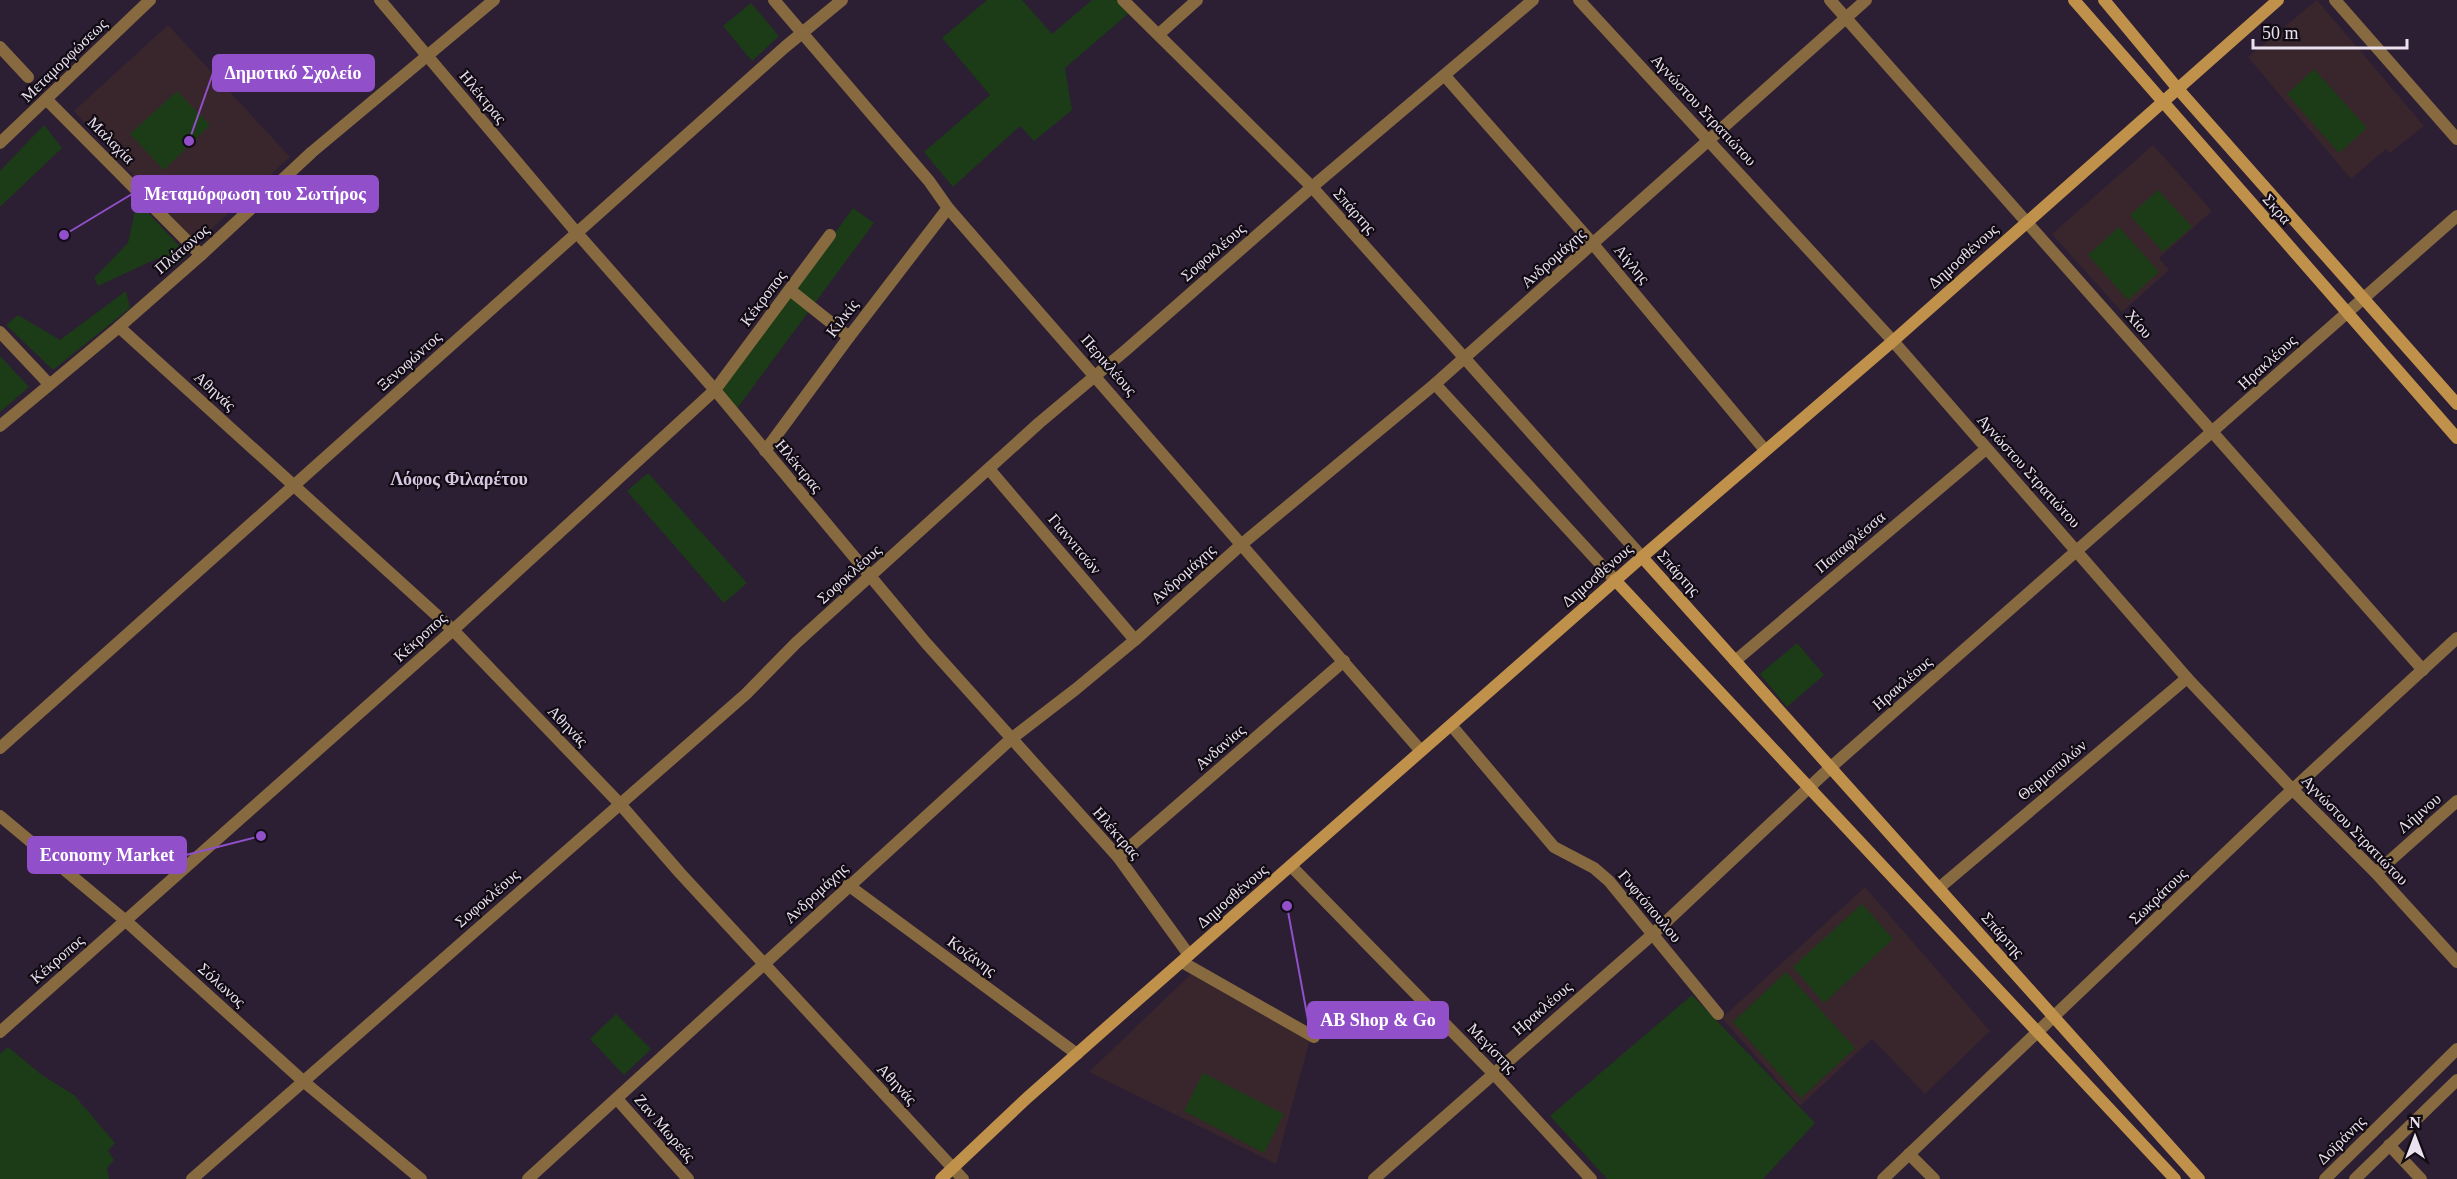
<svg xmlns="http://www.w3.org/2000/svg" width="2457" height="1179" viewBox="0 0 2457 1179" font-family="'Times New Roman',serif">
	<rect width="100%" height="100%" fill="#2c1e33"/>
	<g fill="#39262c">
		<polygon points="2317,0 2424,126 2390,153 2386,149 2351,179 2248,57"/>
		<polygon points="168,25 290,157 196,243 74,111"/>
		<polygon points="2153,145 2212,211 2159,258 2169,270 2122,312 2052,234"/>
		<polygon points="1865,887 1990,1031 1925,1094 1872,1039 1800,1106 1722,1018"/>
		<polygon points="1192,973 1310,1039 1276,1164 1089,1072"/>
	</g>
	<g fill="#1b3c17">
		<polygon points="987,0 1022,0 1052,34 1092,0 1116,0 1129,13 1065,68 1072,110 1034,141 1020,126 953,187 924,152 990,95 942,38"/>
		<polygon points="751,3 779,36 752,61 723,26"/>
		<polygon points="2314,69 2367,128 2339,153 2287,94"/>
		<polygon points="177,91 210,125 164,170 130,134"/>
		<polygon points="44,125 62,148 0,207 0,171"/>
		<polygon points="2158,190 2192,227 2163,252 2130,215"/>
		<polygon points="137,201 188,255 168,271 158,258 98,286 94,278 128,243"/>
		<polygon points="853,208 874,223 736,410 719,392"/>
		<polygon points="2119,227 2159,272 2128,300 2088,255"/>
		<polygon points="126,291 130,308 53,370 6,325 18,315 60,340"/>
		<polygon points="0,356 29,387 0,412"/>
		<polygon points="648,473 747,583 724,603 627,491"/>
		<polygon points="1797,643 1824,675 1787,707 1760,674"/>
		<polygon points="1862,904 1893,939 1824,1003 1793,967"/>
		<polygon points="1786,972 1855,1048 1801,1098 1733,1022"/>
		<polygon points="1692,995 1815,1123 1763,1179 1607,1179 1550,1116"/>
		<polygon points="616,1014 651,1049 624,1075 590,1039"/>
		<polygon points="8,1047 42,1075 74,1095 115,1143 108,1151 114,1160 107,1168 109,1179 0,1179 0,1054"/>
		<polygon points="1203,1073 1284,1114 1264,1153 1184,1111"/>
	</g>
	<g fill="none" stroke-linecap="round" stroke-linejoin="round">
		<g stroke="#876a40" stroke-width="12">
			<polyline points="380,0 577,233 715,390 926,643 1118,857 1189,955"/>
			<polyline points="774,0 929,181 948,208 1421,751"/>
			<polyline points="1123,0 1312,187 1642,557"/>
			<polyline points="1579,0 1893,341 2187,678 2293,790 2376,873 2457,962"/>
			<polyline points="1830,0 2423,670"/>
			<polyline points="2335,0 2457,139"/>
			<polyline points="1159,34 1197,0"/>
			<polyline points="0,47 28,77"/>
			<polyline points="1445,76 1593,244 1765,450"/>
			<polyline points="47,100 201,255"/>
			<polyline points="0,143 150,0"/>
			<polyline points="790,290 849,337"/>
			<polyline points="119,327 453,630 620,804 680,873 963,1179"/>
			<polyline points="0,332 49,384"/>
			<polyline points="1435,384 1615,580"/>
			<polyline points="0,426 119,327 201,255 312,152 494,0"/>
			<polyline points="765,451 849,337 948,208"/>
			<polyline points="989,469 1135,640"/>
			<polyline points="1735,661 1986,449"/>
			<polyline points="1451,725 1554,847 1594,868 1609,881 1718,1014"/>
			<polyline points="0,748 785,47 842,0"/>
			<polyline points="0,816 126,921 303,1081 421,1179"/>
			<polyline points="1118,857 1344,661"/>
			<polyline points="1291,866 1493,1073 1591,1179"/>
			<polyline points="2376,873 2457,801"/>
			<polyline points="848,885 1077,1054"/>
			<polyline points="1939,888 2187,678"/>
			<polyline points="1182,962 1314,1037"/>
			<polyline points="0,1032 453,630 715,390 830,235"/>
			<polyline points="617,1099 688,1179"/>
			<polyline points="2389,1145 2421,1179"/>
			<polyline points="1909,1154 1934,1179"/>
			<polyline points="192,1179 746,694 796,643 1039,423 1126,350 1312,187 1533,0"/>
			<polyline points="528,1179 1011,739 1076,689 1135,640 1242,544 1435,384 1866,0"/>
			<polyline points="1374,1179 1653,934 1831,767 2457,216"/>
			<polyline points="1883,1179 2279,802 2457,638"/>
			<polyline points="2325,1179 2457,1049"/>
			<polyline points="2355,1179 2457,1080"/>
		</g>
		<g stroke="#bf914a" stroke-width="12">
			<polyline points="2074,0 2457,438"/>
			<polyline points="2104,0 2178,89 2457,404"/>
			<polyline points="1642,557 2199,1179"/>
			<polyline points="1615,580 2175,1179"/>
			<polyline points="941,1179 1027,1098 1123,1013 1642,557 1893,341 2278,0"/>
		</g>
	</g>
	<g text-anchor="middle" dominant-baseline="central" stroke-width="4.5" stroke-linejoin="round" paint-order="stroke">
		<g font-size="16" fill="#ebe2f0" stroke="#110b14">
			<text transform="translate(64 60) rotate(-44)">Μεταμορφώσεως</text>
			<text transform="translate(483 97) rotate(50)">Ηλέκτρας</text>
			<text transform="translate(1704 110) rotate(47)">Αγνώστου Στρατιώτου</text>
			<text transform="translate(111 140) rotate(45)">Μαλαχία</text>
			<text transform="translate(2277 209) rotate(49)">Σκρα</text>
			<text transform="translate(1355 211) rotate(48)">Σπάρτης</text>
			<text transform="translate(182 249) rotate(-41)">Πλάτωνος</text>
			<text transform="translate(1213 252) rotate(-41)">Σοφοκλέους</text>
			<text transform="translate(1963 256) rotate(-42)">Δημοσθένους</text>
			<text transform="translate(1553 258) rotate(-42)">Ανδρομάχης</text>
			<text transform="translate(1632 264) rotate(50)">Αίγλης</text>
			<text transform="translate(763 298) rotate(-53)">Κέκροπος</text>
			<text transform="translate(842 318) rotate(-53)">Κιλκίς</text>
			<text transform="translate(2139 324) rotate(49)">Χίου</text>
			<text transform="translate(409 361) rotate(-42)">Ξενοφώντος</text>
			<text transform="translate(2267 362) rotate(-42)">Ηρακλέους</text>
			<text transform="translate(1109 365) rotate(49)">Περικλέους</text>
			<text transform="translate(215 391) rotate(42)">Αθηνάς</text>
			<text transform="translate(799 466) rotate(50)">Ηλέκτρας</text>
			<text transform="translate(2029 471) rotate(48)">Αγνώστου Στρατιώτου</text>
			<text transform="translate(1850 542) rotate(-40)">Παπαφλέσσα</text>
			<text transform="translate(1075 544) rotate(50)">Γιαννιτσών</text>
			<text transform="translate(1679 573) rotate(48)">Σπάρτης</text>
			<text transform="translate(849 574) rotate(-42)">Σοφοκλέους</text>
			<text transform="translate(1183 574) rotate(-42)">Ανδρομάχης</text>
			<text transform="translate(1597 575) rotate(-41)">Δημοσθένους</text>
			<text transform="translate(420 637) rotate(-42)">Κέκροπος</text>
			<text transform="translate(1902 683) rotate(-41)">Ηρακλέους</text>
			<text transform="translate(568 726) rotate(46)">Αθηνάς</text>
			<text transform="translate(1220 747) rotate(-41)">Ανδανiας</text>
			<text transform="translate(2052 770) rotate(-40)">Θερμοπυλών</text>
			<text transform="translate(2419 813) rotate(-41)">Λήμνου</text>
			<text transform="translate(2355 830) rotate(46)">Αγνώστου Στρατιώτου</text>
			<text transform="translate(1117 833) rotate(49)">Ηλέκτρας</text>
			<text transform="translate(816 893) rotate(-43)">Ανδρομάχης</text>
			<text transform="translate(1232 896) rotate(-41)">Δημοσθένους</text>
			<text transform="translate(2158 896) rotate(-44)">Σωκράτους</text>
			<text transform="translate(487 898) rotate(-41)">Σοφοκλέους</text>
			<text transform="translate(1650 906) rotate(50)">Γυφτόπουλου</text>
			<text transform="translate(2003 935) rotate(48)">Σπάρτης</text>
			<text transform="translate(972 956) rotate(36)">Κοζάνης</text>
			<text transform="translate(57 959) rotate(-41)">Κέκροπος</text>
			<text transform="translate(222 985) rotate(42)">Σόλωνος</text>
			<text transform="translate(1542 1008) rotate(-41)">Ηρακλέους</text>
			<text transform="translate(1492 1048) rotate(46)">Μεγίστης</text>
			<text transform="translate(897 1084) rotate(47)">Αθηνάς</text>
			<text transform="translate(665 1128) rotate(49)">Ζαν Μωρεάς</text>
			<text transform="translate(2341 1140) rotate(-45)">Δοϊράνης</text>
		</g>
		<g font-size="18" font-weight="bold" fill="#d7c6e1" stroke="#110b14">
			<text x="459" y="479">Λόφος Φιλαρέτου</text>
		</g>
	</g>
	<path fill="none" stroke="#9150c9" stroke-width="2" d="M189 141L213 73M64 235L132 194M261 836L186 855M1287 906L1308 1020"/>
	<g fill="#9150c9" stroke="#110b14" stroke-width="2">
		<circle cx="189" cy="141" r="6"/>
		<circle cx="64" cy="235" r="6"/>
		<circle cx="261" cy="836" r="6"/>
		<circle cx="1287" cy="906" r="6"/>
	</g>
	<g fill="#9150c9" stroke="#9150c9" stroke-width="2">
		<rect x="213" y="55" width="161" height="36" rx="6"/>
		<rect x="132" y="176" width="246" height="36" rx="6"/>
		<rect x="28" y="837" width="158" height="36" rx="6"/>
		<rect x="1308" y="1002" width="140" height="36" rx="6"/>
	</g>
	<g font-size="18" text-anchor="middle" font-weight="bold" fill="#fff">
		<text x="293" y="79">Δημοτικό Σχολείο</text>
		<text x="255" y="200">Μεταμόρφωση του Σωτήρος</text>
		<text x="107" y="861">Economy Market</text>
		<text x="1378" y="1026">AB Shop &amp; Go</text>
	</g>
	<g transform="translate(2415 1137)" stroke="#110b14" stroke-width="4.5" paint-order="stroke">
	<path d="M0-4.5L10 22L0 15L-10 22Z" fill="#ebe2f0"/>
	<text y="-9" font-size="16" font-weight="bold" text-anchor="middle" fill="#ebe2f0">N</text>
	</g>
	<path d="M2253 39v9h154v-9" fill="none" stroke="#ebe2f0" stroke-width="3"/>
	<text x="2262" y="39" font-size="18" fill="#ebe2f0" stroke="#110b14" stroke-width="4.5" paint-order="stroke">50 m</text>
</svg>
